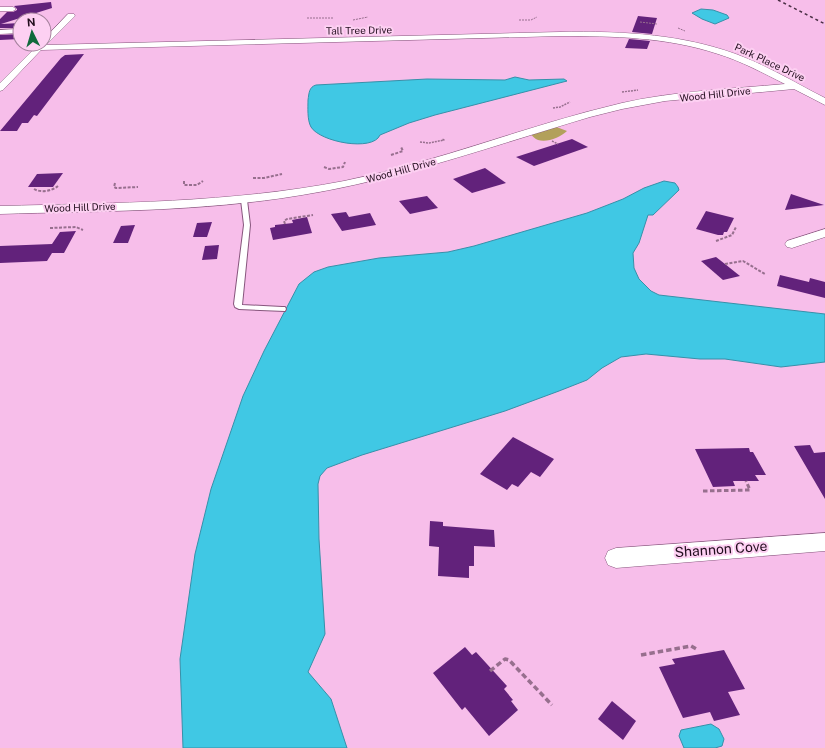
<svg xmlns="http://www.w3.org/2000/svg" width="825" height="748" viewBox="0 0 825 748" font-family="'Public Sans',sans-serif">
	<rect width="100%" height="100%" fill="#f7beea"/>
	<path fill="#b2a05b" d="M554 126 567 131C561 137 547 143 538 140 535 139 533 136 530 134Z"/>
	<g fill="#40c8e4" stroke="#3790a9">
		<polygon points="701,9 713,10 727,15 729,18 715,24 702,19 692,13"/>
		<path d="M515 77 529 80 564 79 567 81 435 115 409 123 380 135C373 152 320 142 311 127 307 120 308 107 308 100 309 93 309 87 316 85L427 79 505 80Z"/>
		<polygon points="664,181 675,183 678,187 679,190 653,215 648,215 639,243 633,253 634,268 639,279 651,291 659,295 825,314 825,362 781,367 725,359 700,359 646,354 621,357 602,368 587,380 559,391 505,411 362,455 327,468 320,476 318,484 319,539 325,634 308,672 331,699 347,748 183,748 180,659 195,554 211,489 243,396 264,351 299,284 314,272 328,267 379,258 448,252 474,246 587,213 623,199 644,188"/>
		<polygon points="711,724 719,729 724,739 722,746 715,748 684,748 679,736 681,730"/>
	</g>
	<g fill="#62227b">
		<polygon points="51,2 52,8 1,24 20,23 20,28 0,28 0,19 7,12 13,12 17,10 17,9 14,6"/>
		<polygon points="638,16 657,18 652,34 632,32"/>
		<polygon points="20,34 20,39 0,40 0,35"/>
		<polygon points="629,39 640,40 650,41 647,49 625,48"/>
		<polygon points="84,54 37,116 34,115 28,123 22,123 17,131 0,131 61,58 65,55"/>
		<polygon points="572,139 588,147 534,166 516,157"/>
		<polygon points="485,168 506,183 472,193 453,179"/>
		<polygon points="63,173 53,187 28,187 37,174"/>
		<polygon points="791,194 824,205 785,210"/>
		<polygon points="427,196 438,208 410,214 399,201"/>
		<polygon points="706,211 734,218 727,232 724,232 723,235 718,235 696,229"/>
		<polygon points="346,212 349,217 370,213 376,225 342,231 331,214"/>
		<polygon points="307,217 312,233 273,240 270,228 275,227 275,225 293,223 292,220"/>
		<polygon points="212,222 207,237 193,237 197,223"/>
		<polygon points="135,225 128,243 113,243 121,226"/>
		<polygon points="76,231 64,253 52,253 47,261 0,263 0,246 52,244 60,232"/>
		<polygon points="219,245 217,259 202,260 205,246"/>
		<polygon points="716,257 725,264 740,276 723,280 701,261"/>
		<polygon points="780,275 809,282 810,278 825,282 825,298 777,286"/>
		<polygon points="513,437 554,459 540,477 531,472 518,487 512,484 507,490 480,474"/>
		<polygon points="810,445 814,453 825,452 825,499 794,446"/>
		<polygon points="749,448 750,452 753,452 766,475 755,475 759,481 733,481 735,486 713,487 695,449"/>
		<polygon points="430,521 443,522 443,526 494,530 495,547 474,546 474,566 469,566 469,578 438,576 439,547 429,546"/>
		<polygon points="465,647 472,655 476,652 507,686 504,689 513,700 511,701 518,710 489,736 465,707 462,710 433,673"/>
		<polygon points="724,650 745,689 728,692 740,715 714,721 710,712 683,718 659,667 675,664 672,659"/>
		<polygon points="612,701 636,721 623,740 598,719"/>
	</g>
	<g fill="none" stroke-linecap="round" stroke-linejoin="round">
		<g stroke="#87567d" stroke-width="2">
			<polygon id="service" points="244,198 247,200 250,225 242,305 282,307 285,307 286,309 285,311 239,309 235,307 234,304 244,225 241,200"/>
		</g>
		<g stroke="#87567d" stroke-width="1">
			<g id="minor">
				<polygon points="0,7 13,7 16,9 13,11 0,11"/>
				<path d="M68 14H74L75 16 46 45 560 32C623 31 687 34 746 58 773 69 799 85 825 98V105L794 89 665 101 622 109 590 117C495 145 401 179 302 195 202 212 100 211 0 214V206C115 203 230 203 344 181 438 162 528 125 622 103 675 91 731 89 785 84 763 73 741 61 718 54 667 37 613 36 560 36L41 50 3 90 0 91V83L39 44H44V39Z"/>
				<polygon points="20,29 20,33 0,34 0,30"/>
				<polygon points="825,229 825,237 792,248 787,247 785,244 787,241"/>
				<polygon points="825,533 825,551 616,568 608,565 605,558 608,551 616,548"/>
			</g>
		</g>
		<g stroke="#976f8e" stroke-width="1" stroke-dasharray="2 1" stroke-linecap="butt">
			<polyline points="307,18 333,18"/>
			<polyline points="353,20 368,17"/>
			<polyline points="519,20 531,20 537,17"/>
			<polyline points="640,22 657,24"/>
			<polyline points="678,28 685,31"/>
		</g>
		<g stroke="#976f8e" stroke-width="1.5" stroke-dasharray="2 1" stroke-linecap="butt">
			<polyline points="622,92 638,90"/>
			<polyline points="553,108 560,107 570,102"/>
			<polyline points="552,141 558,144"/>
			<polyline points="420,142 429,143 444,140 442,139"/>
		</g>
		<g stroke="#976f8e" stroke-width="2" stroke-dasharray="3 1.5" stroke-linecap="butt">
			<polyline points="391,155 403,151 401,147"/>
			<polyline points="324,167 329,169 343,167 345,162"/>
			<polyline points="253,178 264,178 282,174"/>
			<polyline points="184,181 184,185 197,185 203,181"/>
			<polyline points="115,183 114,187 116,188 138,187"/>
			<path d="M34 189C41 193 52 191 58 186"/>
			<polyline points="285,224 284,221 287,219 313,215"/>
			<polyline points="50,228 76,227 83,230"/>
			<polyline points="716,241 732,235 736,227"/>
			<polyline points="725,264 743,261 765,274"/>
		</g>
		<polyline stroke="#976f8e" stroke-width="3" stroke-dasharray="4.5 2.5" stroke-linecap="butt" points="703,491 750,490 746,481"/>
		<g stroke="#976f8e" stroke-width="3.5" stroke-dasharray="5.5 3" stroke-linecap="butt">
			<polyline points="641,655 691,646 698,650"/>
			<polyline points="490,671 505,659 509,660 552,705"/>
		</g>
		<use href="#service" fill="#fff" fill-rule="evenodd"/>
		<use href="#minor" fill="#fff" fill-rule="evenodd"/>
		<polyline stroke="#4a2f45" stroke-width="1.5" stroke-dasharray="3 3" stroke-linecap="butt" points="778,0 825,24"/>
	</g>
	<g text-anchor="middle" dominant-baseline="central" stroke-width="4" stroke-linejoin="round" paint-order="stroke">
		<g font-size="10" fill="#220e1e" stroke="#fdd0f2">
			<text transform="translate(359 30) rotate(-1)">Tall Tree Drive</text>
			<text transform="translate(770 62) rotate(25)">Park Place Drive</text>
			<text transform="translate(715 94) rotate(-6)">Wood Hill Drive</text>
			<text transform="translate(401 170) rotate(-15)">Wood Hill Drive</text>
			<text transform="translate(80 207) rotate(-2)">Wood Hill Drive</text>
		</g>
		<g font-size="14" fill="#220e1e" stroke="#fdd0f2">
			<text transform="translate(721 549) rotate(-4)">Shannon Cove</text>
		</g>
	</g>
	<g transform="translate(32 32) rotate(355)"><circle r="19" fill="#fdd0f2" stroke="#a5829d"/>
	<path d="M0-3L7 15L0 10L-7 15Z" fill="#10693c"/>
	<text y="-6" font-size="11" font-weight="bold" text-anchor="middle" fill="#220e1e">N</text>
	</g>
</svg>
